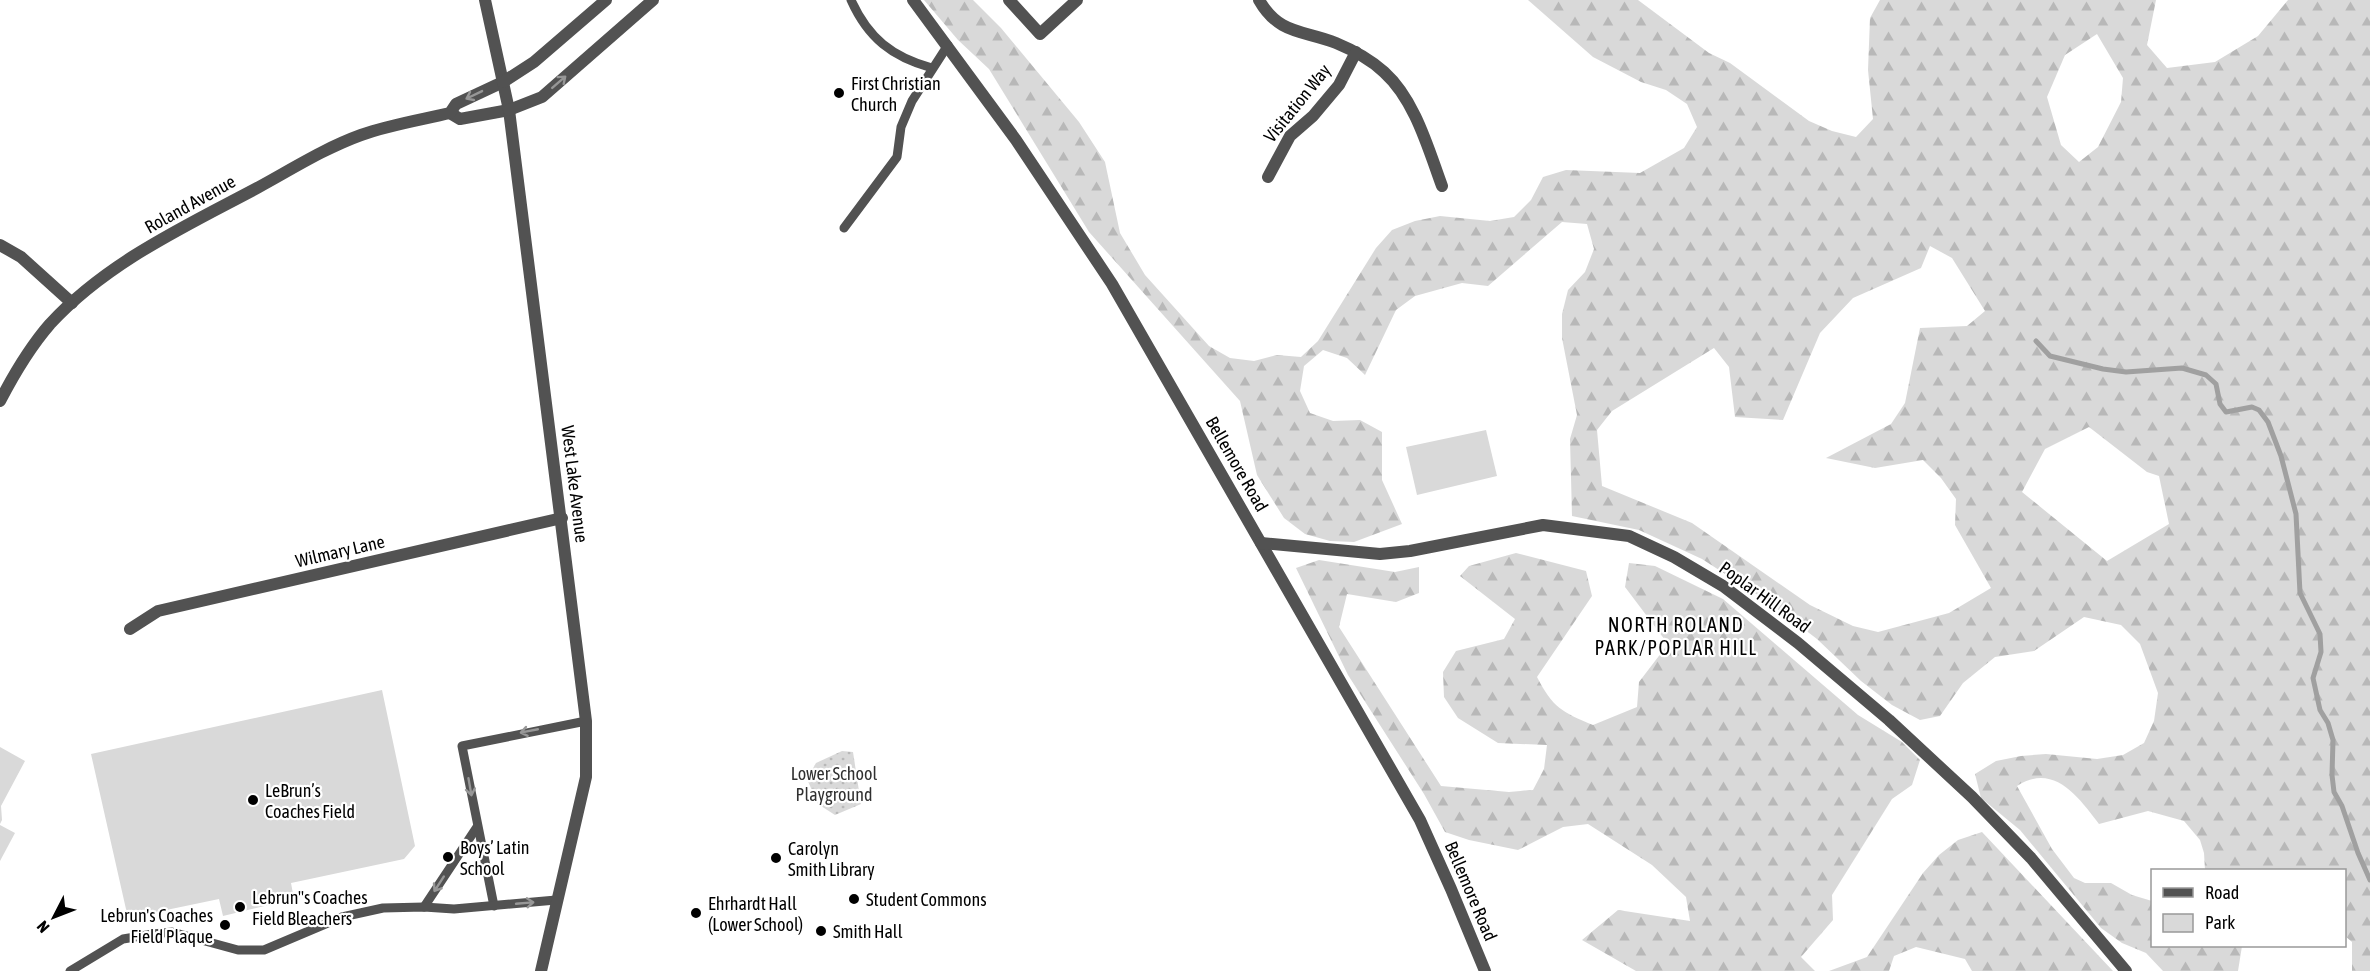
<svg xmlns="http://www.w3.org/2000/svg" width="2370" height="971" viewBox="0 0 2370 971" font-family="'Asap Condensed',sans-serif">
	<defs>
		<pattern id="forest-firs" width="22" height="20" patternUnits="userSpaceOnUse" patternTransform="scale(1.5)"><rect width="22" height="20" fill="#d9d9d9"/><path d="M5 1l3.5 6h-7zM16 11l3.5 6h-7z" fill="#b8b8b8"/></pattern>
		<pattern id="park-dots" width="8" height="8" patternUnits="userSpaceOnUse" patternTransform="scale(1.5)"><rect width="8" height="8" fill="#d9d9d9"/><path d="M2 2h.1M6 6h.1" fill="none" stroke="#b8b8b8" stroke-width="1.8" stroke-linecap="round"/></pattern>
	</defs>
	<rect width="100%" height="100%" fill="#fff"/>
	<g fill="#d9d9d9">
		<polygon points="1486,430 1497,476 1417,495 1406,447"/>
		<polygon points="382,690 415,846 404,859 291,883 294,899 223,916 219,899 128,918 91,754"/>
		<polygon points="0,747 25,761 1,806 2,820 0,824"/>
		<polygon points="0,825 15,833 0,861"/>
	</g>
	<g fill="url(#forest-firs)" fill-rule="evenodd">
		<path d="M924 0H973L1001 28 1079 122 1105 162 1120 233 1145 275 1209 346 1230 358 1254 361 1277 355 1301 357 1318 341 1376 248 1392 230 1415 221 1440 216 1490 221 1514 217 1531 200 1543 177 1566 170 1640 173 1684 148 1697 127 1687 104 1666 90 1641 82 1593 57 1528 0H1638L1709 53 1730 63 1809 121 1832 131 1856 137 1873 119 1868 70 1870 18 1880 0H2156L2147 45 2167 68 2215 62 2258 36 2288 0H2370V971H2352V942L2345 936 2344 870H2205L2204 853 2200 840 2184 821 2148 811 2099 824C2079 798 2054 762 2017 786L2052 849 2074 878 2085 883H2111L2132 895 2152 901V946H2242L2238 971H2163L2146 953 2122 943 2101 928 2020 830 1981 798 1975 774 1996 761 2021 756 2046 754 2097 759 2123 755 2144 743 2154 721 2158 693 2140 644 2121 625 2084 617 2034 651 1995 657 1963 683 1940 716 1920 720 1892 705 1861 681 1817 639 1767 601 1702 559 1639 530 1572 516 1570 439 1577 415 1562 338V314L1568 290 1585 272 1594 249 1587 224 1562 222 1488 286 1462 283 1415 296 1396 310 1365 375 1347 358 1323 350 1304 366 1300 391 1310 413 1333 421 1360 420 1382 432V480L1402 524 1354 542 1330 541 1305 534 1284 518 1257 475 1240 401 1089 232 989 69 958 40ZM2097 34 2123 78 2121 102 2098 147 2079 162 2061 145 2047 97 2065 55ZM1930 246 1952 258 1985 311 1967 326 1920 328 1905 403 1891 424 1826 458 1875 468 1923 460 1941 478 1956 499 1955 525 1991 588 1949 613 1878 632 1853 626 1810 605 1692 523 1602 486 1597 430 1612 411 1714 348 1729 367 1735 417 1783 420 1820 333 1853 298 1921 268ZM2089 427 2147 472 2159 476 2169 524 2107 561 2022 492 2045 449Z"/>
		<path d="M1516 553 1586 571 1592 596 1537 677C1553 708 1562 712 1593 725L1637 707 1639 682 1668 644 1625 587 1629 563 1655 566 1723 599 1858 715 1902 742 1920 760 1912 785 1892 799 1832 895 1833 920 1801 957 1815 971H1636L1582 940 1618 910 1690 921 1686 897 1652 865 1588 824 1563 827 1518 850 1469 840 1445 832 1424 794 1348 675 1296 568 1319 560 1395 572 1419 567V593L1396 602 1347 594 1339 627 1441 786 1509 792 1533 790 1544 769 1547 745 1498 743 1458 718 1444 697 1443 672 1456 651 1504 639 1515 619 1460 576 1469 566Z"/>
		<polygon points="1982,832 2113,971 1972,971 1965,959 1916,947 1894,956 1889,971 1829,971 1867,957 1923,873 1939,855 1958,840"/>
	</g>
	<polygon fill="url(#park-dots)" points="842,751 853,752 861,804 835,815 818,804 807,779 816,763"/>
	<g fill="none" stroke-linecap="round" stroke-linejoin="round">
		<polyline stroke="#a0a0a0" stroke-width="5" points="2036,341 2050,356 2103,369 2126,372 2182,368 2206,375 2216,384 2220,404 2226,412 2252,407 2259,410 2268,422 2281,456 2296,514 2300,593 2320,634 2321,652 2313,678 2320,710 2328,723 2333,740 2332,775 2334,792 2342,806 2358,853 2370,880"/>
		<g stroke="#525252" stroke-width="9">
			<path d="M851 0C868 38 892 57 932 68"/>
			<polyline points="844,228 897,157 901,127 912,101 948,45"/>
			<polyline points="494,906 462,746 586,721"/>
			<polyline points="424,907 477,827"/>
			<polyline points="70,971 123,939 153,934 172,932 238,950 264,950 342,917 383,908 424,907 454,909 556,900"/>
		</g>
		<g stroke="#525252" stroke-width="12">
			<polyline points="913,0 1016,140 1112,284 1420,820 1451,889 1485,971"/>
			<polyline points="1009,0 1040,34 1077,0"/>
			<path d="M1259 0C1279 35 1303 30 1336 43 1353 50 1371 60 1384 72 1415 100 1428 148 1442 186"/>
			<polyline points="450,113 460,119 509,110"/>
			<polyline points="1268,177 1290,136 1313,116 1339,85 1356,52"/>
			<polyline points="0,245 21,257 72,303"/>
			<path d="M0 401C14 374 30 347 50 324 107 262 186 226 259 187 292 169 325 148 361 135 389 125 420 120 450 113L456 104 503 82"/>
			<polyline points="1261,543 1380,554 1410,551 1543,525 1629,536 1674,557 1723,586 1798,643 1889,720 1972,797 2031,858 2126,971"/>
			<polyline points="130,629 158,611 562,518"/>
		</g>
		<g stroke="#525252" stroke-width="12">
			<polyline points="485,0 509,110 586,721 586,777 541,971"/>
			<polyline points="503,82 534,62 606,0"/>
			<polyline points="509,110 542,97 653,0"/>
		</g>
	</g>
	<defs><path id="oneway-shaft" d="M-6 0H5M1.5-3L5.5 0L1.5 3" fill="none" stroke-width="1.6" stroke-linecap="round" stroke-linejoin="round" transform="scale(1.5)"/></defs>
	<g stroke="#979797">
		<use href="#oneway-shaft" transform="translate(559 82) rotate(-41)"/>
		<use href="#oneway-shaft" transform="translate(474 95) rotate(154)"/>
		<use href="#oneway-shaft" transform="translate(529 731) rotate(169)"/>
		<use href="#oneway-shaft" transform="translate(470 787) rotate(80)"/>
		<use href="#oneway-shaft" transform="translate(439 884) rotate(123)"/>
		<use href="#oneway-shaft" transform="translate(525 903) rotate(-5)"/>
	</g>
	<g fill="#000" stroke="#fff" stroke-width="2">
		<circle cx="839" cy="93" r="6"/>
		<circle cx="253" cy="800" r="6"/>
		<circle cx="448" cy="857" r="6"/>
		<circle cx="776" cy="858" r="6"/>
		<circle cx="854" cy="899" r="6"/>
		<circle cx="240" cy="907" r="6"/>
		<circle cx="696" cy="913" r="6"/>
		<circle cx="225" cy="925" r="6"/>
		<circle cx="821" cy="931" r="6"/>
	</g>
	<g text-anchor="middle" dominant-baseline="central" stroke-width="4.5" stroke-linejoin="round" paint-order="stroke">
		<g font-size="18" fill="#000" stroke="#fff" text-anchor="start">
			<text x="851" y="83">First Christian<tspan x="851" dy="21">Church</tspan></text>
			<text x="265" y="790">LeBrun’s<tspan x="265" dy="21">Coaches Field</tspan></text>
			<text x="460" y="847">Boys’ Latin<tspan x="460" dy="21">School</tspan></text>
			<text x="788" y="848">Carolyn<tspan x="788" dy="21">Smith Library</tspan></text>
			<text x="252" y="897">Lebrun''s Coaches<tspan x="252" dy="21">Field Bleachers</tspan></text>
			<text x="866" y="899">Student Commons</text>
			<text x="708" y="903">Ehrhardt Hall<tspan x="708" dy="21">(Lower School)</tspan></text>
			<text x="213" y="915" text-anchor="end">Lebrun's Coaches<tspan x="213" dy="21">Field Plaque</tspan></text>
			<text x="833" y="931">Smith Hall</text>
		</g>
		<g font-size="18" fill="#000" stroke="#fff">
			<text transform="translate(1297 103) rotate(-51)">Visitation Way</text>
			<text transform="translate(190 204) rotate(-29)">Roland Avenue</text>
			<text transform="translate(1237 464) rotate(60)">Bellemore Road</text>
			<text transform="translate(575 484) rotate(83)">West Lake Avenue</text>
			<text transform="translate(340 551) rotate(-13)">Wilmary Lane</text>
			<text transform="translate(1765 597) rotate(36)">Poplar Hill Road</text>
			<text transform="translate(1471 891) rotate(67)">Bellemore Road</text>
		</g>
		<g font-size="18" fill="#303030" stroke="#fff">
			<text x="834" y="773">Lower School<tspan x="834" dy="21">Playground</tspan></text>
		</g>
		<g font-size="20" letter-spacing="1.5" fill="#000" stroke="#fff">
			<text x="1676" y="624">NORTH ROLAND<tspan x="1676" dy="23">PARK/POPLAR HILL</tspan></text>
		</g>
	</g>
	<rect x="2151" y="869" width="195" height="78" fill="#ffffff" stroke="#999999" stroke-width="1.5"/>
	<rect x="2163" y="888" width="30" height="9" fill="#525252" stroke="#999999" stroke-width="1.5"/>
	<text x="2205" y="899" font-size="18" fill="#000000">Road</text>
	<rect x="2163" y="914" width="30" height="18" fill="#d9d9d9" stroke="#999999" stroke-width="1.5"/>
	<text x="2205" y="929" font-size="18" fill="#000000">Park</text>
	<g transform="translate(54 917) rotate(228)" stroke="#ffffff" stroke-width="4.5" paint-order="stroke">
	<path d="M0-4.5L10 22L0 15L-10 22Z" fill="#000000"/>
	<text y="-9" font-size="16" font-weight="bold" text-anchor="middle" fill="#000000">N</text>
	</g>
</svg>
